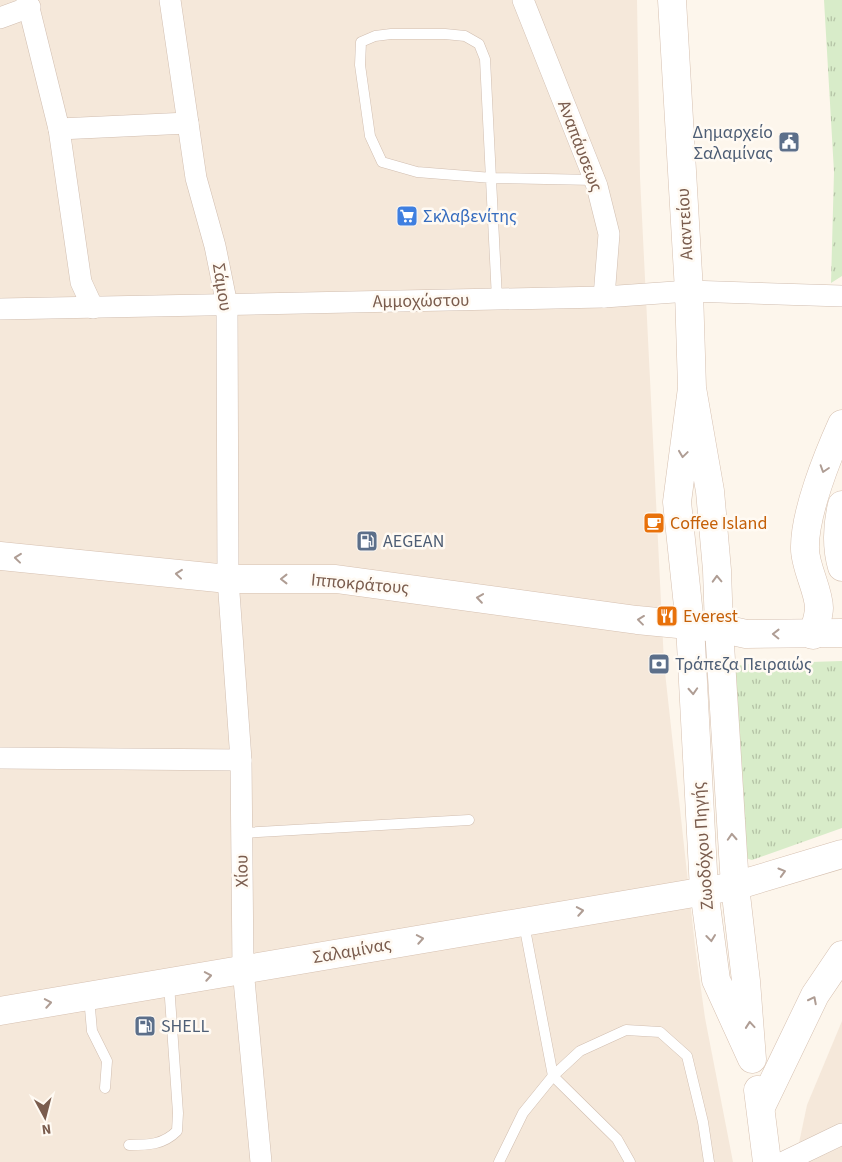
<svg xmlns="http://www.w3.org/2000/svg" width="842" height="1162" viewBox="0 0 842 1162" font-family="'Source Sans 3',sans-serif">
	<defs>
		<pattern id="park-tufts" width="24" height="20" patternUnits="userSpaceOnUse" patternTransform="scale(1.25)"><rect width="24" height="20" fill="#d8ecc9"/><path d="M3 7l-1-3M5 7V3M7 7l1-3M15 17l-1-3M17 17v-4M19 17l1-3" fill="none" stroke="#b4c2a5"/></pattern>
	</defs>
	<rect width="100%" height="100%" fill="#fdf6ec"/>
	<g fill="#f5e8da">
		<polygon points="0,0 637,0 640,177 664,663 695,946 705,1018 733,1162 0,1162"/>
		<polygon points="842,1021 842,1162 795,1162 807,1105"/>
	</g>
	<g fill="url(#park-tufts)">
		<polygon points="824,0 842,0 842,276 831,283 834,172"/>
		<polygon points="842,661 842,828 752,860 741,857 732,666 749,664"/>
	</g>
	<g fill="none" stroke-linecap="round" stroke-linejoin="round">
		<g stroke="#d1beb0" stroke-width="11">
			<g id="lane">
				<polyline points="497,299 485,59 479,44 465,36 445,34 391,34 375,36 361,42 360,65 370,136 382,162 417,172 492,178 595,180"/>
				<polyline points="242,833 469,820"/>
				<polyline points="524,924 553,1076 617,1139 630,1162"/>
				<polyline points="89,997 92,1031 107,1061 105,1088"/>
				<path d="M129 1145C148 1145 163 1145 177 1131L178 1113 169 984"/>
				<polyline points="499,1162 523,1113 553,1076 580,1051 626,1030 660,1032 687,1056 703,1122 709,1162"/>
			</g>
		</g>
		<g stroke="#d1beb0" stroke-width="22">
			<g id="street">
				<polyline points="27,0 59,129 188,123"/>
				<polyline points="170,0 196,178 215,246 227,305 228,579 241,760 243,969 261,1162"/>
				<polyline points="523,0 597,186 609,234 604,297"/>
				<polyline points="0,18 30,7"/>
				<polyline points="59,129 81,282 93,308"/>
				<polyline points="0,309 604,297 689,291 842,296"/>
				<polyline points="0,758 241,760"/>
				<polyline points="784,1162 842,1134"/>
			</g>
		</g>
		<g stroke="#d6c0b0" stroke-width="29">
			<g id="secondary">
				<polyline points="672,0 689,291 692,388 710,491 717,570 719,628 735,886 746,981 752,1059 716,980 704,890 690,625 677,502 692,388"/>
				<path d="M842 505C837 526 836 546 842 567"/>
				<polyline points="0,556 228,579 336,579 637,620 719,628 746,634 842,633"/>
				<path d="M813 635C815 627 819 616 819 608 819 591 805 567 805 549 804 514 828 455 842 424"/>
				<polyline points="0,1011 735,886 842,854"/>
				<polyline points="758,1090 767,1162"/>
				<polyline points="761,1107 815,995 842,955"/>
			</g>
		</g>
		<use href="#lane" stroke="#fff" stroke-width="10"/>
		<use href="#street" stroke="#fff" stroke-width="21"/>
		<use href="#secondary" stroke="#fff" stroke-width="28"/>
	</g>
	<defs><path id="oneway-chevron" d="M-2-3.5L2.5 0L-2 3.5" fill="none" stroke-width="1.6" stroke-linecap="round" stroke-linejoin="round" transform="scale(1.25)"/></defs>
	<g stroke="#af9d94">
		<use href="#oneway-chevron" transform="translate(683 454) rotate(98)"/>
		<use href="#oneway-chevron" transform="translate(824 469) rotate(108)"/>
		<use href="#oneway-chevron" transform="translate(18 558) rotate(-174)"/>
		<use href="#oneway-chevron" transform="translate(179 574) rotate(-174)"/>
		<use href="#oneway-chevron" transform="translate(284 579) rotate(-180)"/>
		<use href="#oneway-chevron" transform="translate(717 579) rotate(-92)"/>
		<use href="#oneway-chevron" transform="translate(480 598) rotate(-172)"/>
		<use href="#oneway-chevron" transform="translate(641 620) rotate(-173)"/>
		<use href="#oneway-chevron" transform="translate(776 634) rotate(-179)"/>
		<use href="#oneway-chevron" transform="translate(693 691) rotate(87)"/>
		<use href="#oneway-chevron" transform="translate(732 837) rotate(-93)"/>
		<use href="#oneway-chevron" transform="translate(782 872) rotate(-16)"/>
		<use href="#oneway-chevron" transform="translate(580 911) rotate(-10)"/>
		<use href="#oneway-chevron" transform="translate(711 938) rotate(83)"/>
		<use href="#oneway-chevron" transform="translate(420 939) rotate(-10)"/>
		<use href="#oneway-chevron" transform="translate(208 976) rotate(-10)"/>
		<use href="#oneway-chevron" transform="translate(813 1000) rotate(-63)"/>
		<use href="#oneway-chevron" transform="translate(48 1003) rotate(-10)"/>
		<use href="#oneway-chevron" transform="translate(750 1025) rotate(-95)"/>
	</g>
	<defs>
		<g id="civic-square" transform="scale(1.125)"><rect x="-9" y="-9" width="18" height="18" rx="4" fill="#5c6f8a" stroke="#fffaf3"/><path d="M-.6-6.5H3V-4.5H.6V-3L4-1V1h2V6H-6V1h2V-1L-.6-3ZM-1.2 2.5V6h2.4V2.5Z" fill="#fff"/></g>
		<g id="supermarket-square" transform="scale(1.125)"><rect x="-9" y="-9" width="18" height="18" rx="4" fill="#3f7fe0" stroke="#fffaf3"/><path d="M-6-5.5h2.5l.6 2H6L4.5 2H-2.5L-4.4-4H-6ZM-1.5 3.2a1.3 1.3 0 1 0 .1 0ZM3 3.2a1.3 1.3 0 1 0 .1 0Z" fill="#fff"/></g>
		<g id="cafe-square" transform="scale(1.125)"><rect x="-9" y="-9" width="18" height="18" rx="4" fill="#e8710a" stroke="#fffaf3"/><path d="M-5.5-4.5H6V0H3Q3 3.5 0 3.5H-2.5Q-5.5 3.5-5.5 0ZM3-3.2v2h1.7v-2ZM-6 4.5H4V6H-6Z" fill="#fff"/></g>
		<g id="fuel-square" transform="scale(1.125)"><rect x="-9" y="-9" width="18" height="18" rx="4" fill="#5c6f8a" stroke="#fffaf3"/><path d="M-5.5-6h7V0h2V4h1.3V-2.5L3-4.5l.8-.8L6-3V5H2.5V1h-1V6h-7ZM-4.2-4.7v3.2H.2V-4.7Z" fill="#fff"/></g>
		<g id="restaurant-square" transform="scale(1.125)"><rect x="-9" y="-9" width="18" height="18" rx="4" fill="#e8710a" stroke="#fffaf3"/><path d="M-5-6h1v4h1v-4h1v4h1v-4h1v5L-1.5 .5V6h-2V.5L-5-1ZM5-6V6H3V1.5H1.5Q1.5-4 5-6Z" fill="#fff"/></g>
		<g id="bank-square" transform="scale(1.125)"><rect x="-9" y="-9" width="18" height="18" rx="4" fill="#5c6f8a" stroke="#fffaf3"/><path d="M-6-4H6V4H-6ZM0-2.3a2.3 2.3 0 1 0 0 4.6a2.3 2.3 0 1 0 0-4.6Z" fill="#fff"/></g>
	</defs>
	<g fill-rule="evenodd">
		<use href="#civic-square" x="789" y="142"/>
		<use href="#supermarket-square" x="407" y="216"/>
		<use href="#cafe-square" x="654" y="523"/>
		<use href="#fuel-square" x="367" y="541"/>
		<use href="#restaurant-square" x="667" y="616"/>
		<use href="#bank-square" x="659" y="664"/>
		<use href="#fuel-square" x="145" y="1026"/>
	</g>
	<g text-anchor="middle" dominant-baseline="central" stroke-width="5" stroke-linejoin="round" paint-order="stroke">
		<g font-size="18" fill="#4e5e75" stroke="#fffaf3" text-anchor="start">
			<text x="773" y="132" text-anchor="end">Δημαρχείο<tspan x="773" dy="21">Σαλαμίνας</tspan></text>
			<text x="383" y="541">AEGEAN</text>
			<text x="675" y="664">Τράπεζα Πειραιώς</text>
			<text x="161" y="1026">SHELL</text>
		</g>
		<g font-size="18" fill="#7a5c4d" stroke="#fffaf3">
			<text transform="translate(580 146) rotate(69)">Αναπάυσεως</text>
			<text transform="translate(685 224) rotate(-93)">Αιαντείου</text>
			<text transform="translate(222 287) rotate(81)">Σάμου</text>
			<text transform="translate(421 301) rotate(-1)">Αμμοχώστου</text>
			<text transform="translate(360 584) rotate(5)">Ιπποκράτους</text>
			<text transform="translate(703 846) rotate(-94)">Ζωοδόχου Πηγής</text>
			<text transform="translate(242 871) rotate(-91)">Χίου</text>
			<text transform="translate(352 951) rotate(-10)">Σαλαμίνας</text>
		</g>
		<g font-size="18" fill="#366cbe" stroke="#fffaf3" text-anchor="start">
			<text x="423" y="216">Σκλαβενίτης</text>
		</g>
		<g font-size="18" fill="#c56008" stroke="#fffaf3" text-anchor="start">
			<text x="670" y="523">Coffee Island</text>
			<text x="683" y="616">Everest</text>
		</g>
	</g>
	<g transform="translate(45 1117) rotate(173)" stroke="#fffaf3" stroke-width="4" paint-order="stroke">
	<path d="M0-4L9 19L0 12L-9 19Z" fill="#7a5c4d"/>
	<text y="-8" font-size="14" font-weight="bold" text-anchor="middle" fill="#7a5c4d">N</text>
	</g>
</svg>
